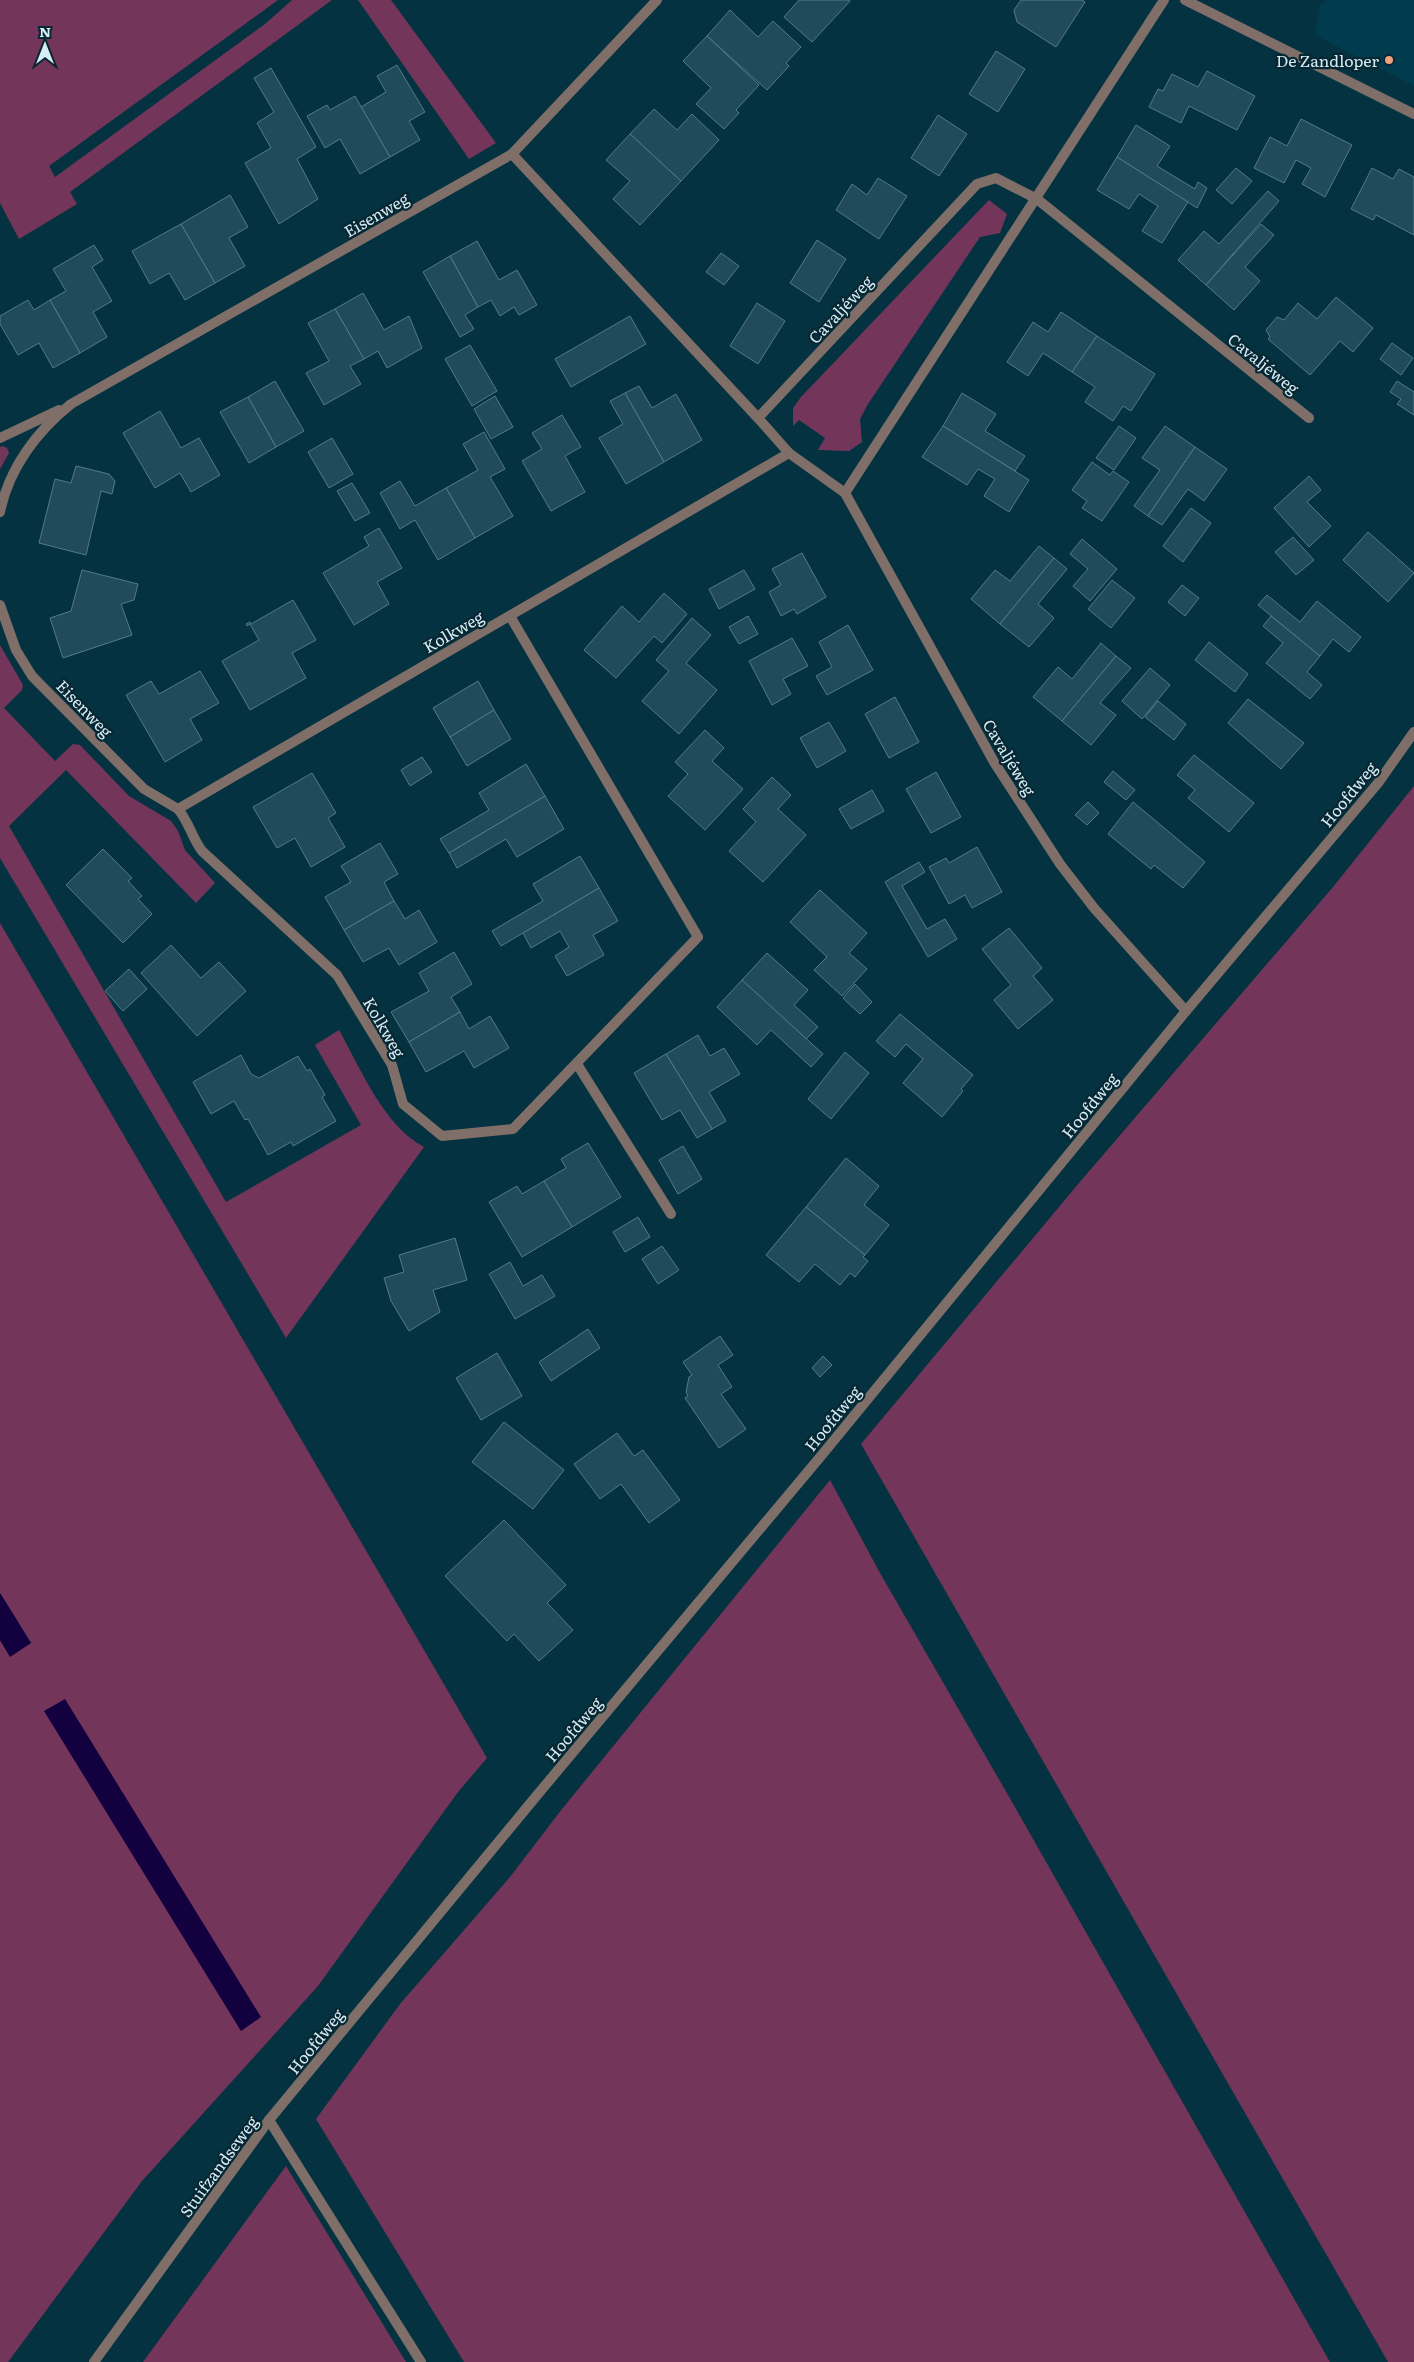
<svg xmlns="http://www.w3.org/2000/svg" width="1414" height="2362" viewBox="0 0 1414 2362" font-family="Literata,serif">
	<rect width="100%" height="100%" fill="#053240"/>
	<polygon fill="#003c4e" points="1327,0 1414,0 1414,86 1315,35 1320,5"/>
	<g fill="#74355b">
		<polygon points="0,0 278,0 49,166 55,177 265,24 292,0 332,0 70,192 77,204 19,239 0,203"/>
		<polygon points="358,0 391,0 496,143 469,159"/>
		<polygon points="989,200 1007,214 1000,233 980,237 868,404 860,419 862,442 849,451 818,450 825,438 799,420 793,426 793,408 801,397"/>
		<polygon points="3,446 7,448 9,453 0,469 0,447"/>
		<path d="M0 645 23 685 22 690 4 708 55 761 73 744 80 745 129 796 171 821 178 831 185 850 215 883 196 903 66 770 9 826 226 1202 361 1125 315 1045 339 1030C361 1069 383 1125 424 1147L286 1338 0 858Z"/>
		<polygon points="1414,786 1414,2362 1388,2362 861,1444 1079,1183 1333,887"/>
		<polygon points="0,923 487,1758 458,1792 318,1986 142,2181 8,2362 0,2362 0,1640 10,1656 31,1643 0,1593"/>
		<polygon points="830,1480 880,1573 1012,1802 1330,2362 464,2362 316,2119 400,2004 510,1877 562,1809"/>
		<polygon points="286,2166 406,2362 143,2362"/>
	</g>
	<g fill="#13003f">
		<polygon points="0,1593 31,1643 10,1657 0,1640"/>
		<polygon points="65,1699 261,2017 241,2031 44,1711"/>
	</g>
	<g fill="#224b5a" stroke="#517b8b">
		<polygon points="799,0 849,0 850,1 812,42 784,17"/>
		<polygon points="1021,0 1082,0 1085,2 1056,47 1017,22 1014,10"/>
		<polygon points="730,10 758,37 773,21 801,47 786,63 789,66 767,90 707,36"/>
		<polygon points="707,36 759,85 736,110 739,113 724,129 696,104 711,88 683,61"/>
		<polygon points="996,51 1025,69 998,112 969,94"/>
		<polygon points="397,65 425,112 409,121 420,140 390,157 361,107 386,92 377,76"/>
		<polygon points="271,68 316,147 297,159 318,199 279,224 245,163 271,148 257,123 274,112 254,78"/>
		<polygon points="1207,71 1255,96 1237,130 1189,106 1181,123 1149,107 1158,89 1163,91 1172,74 1198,87"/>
		<polygon points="355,96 390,157 360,174 340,139 325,148 307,116 327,105 330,110"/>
		<polygon points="654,109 677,130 692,114 719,140 681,181 630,134"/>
		<polygon points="938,115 967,134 939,176 911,158"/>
		<polygon points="1301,119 1352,145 1325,197 1302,184 1311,168 1296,160 1284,183 1254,168 1270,137 1287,146"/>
		<polygon points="1136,125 1170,146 1157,166 1195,189 1198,182 1207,188 1197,208 1117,157"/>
		<polygon points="630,134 681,181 640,225 613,199 630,181 606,160"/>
		<polygon points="1117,157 1188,202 1162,243 1142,231 1158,206 1139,194 1129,209 1097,190"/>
		<polygon points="1236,168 1252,181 1232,204 1216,190"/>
		<polygon points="1372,168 1393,179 1399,169 1414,177 1414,235 1376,215 1373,220 1351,209"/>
		<polygon points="878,178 907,196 879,239 836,210 852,184 867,195"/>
		<polygon points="1268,191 1279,201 1206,285 1178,260 1204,231 1219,244"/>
		<polygon points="230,195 248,227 229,238 245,266 215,283 181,224"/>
		<polygon points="181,224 215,283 185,300 169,273 150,284 132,251"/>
		<polygon points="1261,224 1274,235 1245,267 1260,281 1234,310 1206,285"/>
		<polygon points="817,240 846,259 819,302 790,283"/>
		<polygon points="477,241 499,280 517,270 537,305 519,315 514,307 500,316 491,300 478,307 450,256"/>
		<polygon points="94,245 103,260 92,267 112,301 93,312 107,337 80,353 50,300 66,291 53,269"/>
		<polygon points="721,253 739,266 724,285 706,272"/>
		<polygon points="450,256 478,307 465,315 474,329 460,337 423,272"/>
		<polygon points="363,293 384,330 409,316 422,348 387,368 378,351 364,359 335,309"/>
		<polygon points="1336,297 1373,328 1353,352 1340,341 1310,375 1268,339 1270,337 1266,330 1277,317 1284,320 1298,303 1317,319"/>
		<polygon points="28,300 34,310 50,300 80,353 53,368 39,343 18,355 0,324 0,316"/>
		<polygon points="757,303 785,321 758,364 730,346"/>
		<polygon points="335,309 364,359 350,366 361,384 324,405 306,373 329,361 308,323"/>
		<polygon points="1061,312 1097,336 1072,372 1043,353 1028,376 1007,362 1033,322 1048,332"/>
		<polygon points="630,316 646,344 571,387 555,359"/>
		<polygon points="1097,336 1155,374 1131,411 1123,406 1113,421 1085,402 1095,387 1072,372"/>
		<polygon points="1392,343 1413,358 1401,375 1380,359"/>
		<polygon points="470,345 497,391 472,406 445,359"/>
		<polygon points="275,381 304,431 276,447 248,397"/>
		<polygon points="1397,381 1414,392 1414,415 1397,404 1401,399 1390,392"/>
		<polygon points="639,386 652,408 676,394 702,440 664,462 625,393"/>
		<polygon points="625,393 664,462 626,484 599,438 623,424 610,401"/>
		<polygon points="962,393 996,414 985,431 1025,456 1015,471 943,426"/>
		<polygon points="495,396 513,427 491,439 474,409"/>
		<polygon points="248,397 276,447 249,463 220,412"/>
		<polygon points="160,411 181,448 199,438 220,475 191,492 180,473 155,488 123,433"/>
		<polygon points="562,415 581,447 565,456 585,492 551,511 522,461 542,449 532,433"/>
		<polygon points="943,426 1029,480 1009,512 984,496 995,479 978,469 967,485 922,457"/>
		<polygon points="1119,426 1136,438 1114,470 1096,458"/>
		<polygon points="1165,426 1195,447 1148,516 1134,506 1160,470 1142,458"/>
		<polygon points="484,432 505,469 490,477 513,516 475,538 446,488 478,470 463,444"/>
		<polygon points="332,438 353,474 329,488 308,452"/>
		<polygon points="1195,447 1227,469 1204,501 1188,489 1162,525 1148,516"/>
		<polygon points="1092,462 1110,475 1113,471 1129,482 1102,521 1082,508 1087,501 1072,490"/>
		<polygon points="76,466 109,474 115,481 112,494 101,491 86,555 39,543 55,479 71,483"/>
		<polygon points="1309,476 1321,490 1307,502 1331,526 1309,547 1274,508"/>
		<polygon points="400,481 415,506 446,488 475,538 438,560 415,520 400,529 380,493"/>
		<polygon points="352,483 370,513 355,521 337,491"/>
		<polygon points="1191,508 1211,523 1183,562 1163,546"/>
		<polygon points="379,528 402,568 377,582 389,604 354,625 323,573 369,546 364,537"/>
		<polygon points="1368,532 1414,573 1388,602 1343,560"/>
		<polygon points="1293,537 1314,560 1296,575 1275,552"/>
		<polygon points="1082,539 1117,569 1090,601 1073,586 1088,569 1070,554"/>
		<polygon points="1039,546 1054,558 1000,624 971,599 995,570 1010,581"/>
		<polygon points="802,553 826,597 797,614 794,609 781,616 769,592 781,585 772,569"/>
		<polygon points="1054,558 1067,569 1038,604 1054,618 1029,647 1000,624"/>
		<polygon points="82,570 138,584 134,600 121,604 132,635 63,658 50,618 71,611"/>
		<polygon points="744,570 755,589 719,609 709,589"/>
		<polygon points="1112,580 1135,598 1111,628 1088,609"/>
		<polygon points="1182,585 1199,598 1185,616 1168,602"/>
		<polygon points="664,593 687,614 662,643 654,636 616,678 584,650 622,606 639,622"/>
		<polygon points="1267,595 1300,622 1317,601 1361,637 1349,652 1333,639 1320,656 1258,605"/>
		<polygon points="293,600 316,640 292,653 306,678 250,710 222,661 259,640 250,624 247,626 246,624 250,622 251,624"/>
		<polygon points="748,616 758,634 739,644 729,627"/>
		<polygon points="1271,616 1320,656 1307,672 1322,685 1310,699 1266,663 1283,643 1263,626"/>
		<polygon points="692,618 711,635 686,663 717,690 679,734 642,701 669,671 656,660"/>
		<polygon points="848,625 873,670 827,695 816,676 832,667 819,642"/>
		<polygon points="792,638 808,666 783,679 791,694 772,705 749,661"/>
		<polygon points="1209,642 1248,674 1235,692 1195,660"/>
		<polygon points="1101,643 1116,656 1062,721 1033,697 1058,667 1072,679"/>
		<polygon points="1116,656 1131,668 1100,703 1116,715 1091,745 1062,721"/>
		<polygon points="1150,668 1170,685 1142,719 1122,701"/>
		<polygon points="200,671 219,703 190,719 202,740 165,762 126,695 151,681 159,694"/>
		<polygon points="478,681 494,710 450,737 433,708"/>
		<polygon points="895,697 919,742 889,758 865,714"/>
		<polygon points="1248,699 1304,743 1281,769 1228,723"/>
		<polygon points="1158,701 1186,724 1174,740 1145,717"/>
		<polygon points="494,710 511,739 467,766 450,737"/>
		<polygon points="829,722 846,751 817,768 800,738"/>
		<polygon points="705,730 724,748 712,761 743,789 705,830 668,796 688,774 675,762"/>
		<polygon points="1194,755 1254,803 1229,832 1188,798 1195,790 1177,775"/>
		<polygon points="422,757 432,772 410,786 401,770"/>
		<polygon points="526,764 545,796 449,853 440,839 489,810 479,793"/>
		<polygon points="1113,771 1135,790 1126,800 1104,782"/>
		<polygon points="936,772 961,817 931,833 906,789"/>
		<polygon points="312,773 336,813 328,818 345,847 311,867 295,838 277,848 253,807"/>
		<polygon points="772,777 791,795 778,809 806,835 763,882 729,851 756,822 743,809"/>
		<polygon points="872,790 884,811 851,829 839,809"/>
		<polygon points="545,796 564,829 517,857 506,839 457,868 449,853"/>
		<polygon points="1088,802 1099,813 1087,825 1075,815"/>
		<polygon points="1133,802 1205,862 1183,888 1154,865 1151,869 1108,834"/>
		<polygon points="380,843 398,874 384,882 394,901 344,930 325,897 351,882 341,866"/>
		<polygon points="977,847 1002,892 972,908 965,895 949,904 929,867 946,858 949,863"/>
		<polygon points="103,849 132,878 128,881 142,896 138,899 152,914 123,943 66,885"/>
		<polygon points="580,856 599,888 501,946 492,931 543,901 533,884"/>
		<polygon points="919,862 925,872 902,886 927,929 945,919 957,939 928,957 885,882"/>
		<polygon points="599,888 618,921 593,935 604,955 567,976 555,956 569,947 560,931 531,948 523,933"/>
		<polygon points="820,890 867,933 849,953 867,969 842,996 814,970 827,957 790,922"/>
		<polygon points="394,901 405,919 419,910 437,942 399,965 389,948 363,962 344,930"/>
		<polygon points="1009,928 1042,968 1033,976 1053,1000 1018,1029 994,1000 1011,985 982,949"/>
		<polygon points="171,945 201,978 219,962 246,991 197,1036 141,973"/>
		<polygon points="454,952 472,984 451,997 460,1012 409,1042 391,1012 429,991 419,973"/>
		<polygon points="767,953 808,990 794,1005 818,1027 806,1039 742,980"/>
		<polygon points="129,969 147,989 123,1011 105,991"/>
		<polygon points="742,980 823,1054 811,1067 771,1030 757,1045 717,1007"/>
		<polygon points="855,984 872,1002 860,1014 843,998"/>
		<polygon points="460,1012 469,1029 490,1016 509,1048 474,1068 464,1051 426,1072 409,1042"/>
		<polygon points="900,1014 973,1075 961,1089 963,1091 942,1117 903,1083 923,1059 906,1044 895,1057 876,1041"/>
		<polygon points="698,1035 710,1056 724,1048 740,1074 709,1092 726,1121 712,1129 666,1054"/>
		<polygon points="845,1052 869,1073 831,1119 808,1099"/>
		<polygon points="666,1054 712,1129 697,1138 680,1110 662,1120 634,1073"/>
		<polygon points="241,1055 251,1074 259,1078 298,1056 307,1071 310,1069 325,1095 322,1097 336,1121 293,1146 291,1142 268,1155 248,1119 245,1120 234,1101 211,1114 193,1082"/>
		<polygon points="588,1143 621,1197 572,1227 544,1181 566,1168 561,1159"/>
		<polygon points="683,1146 702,1179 678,1194 659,1160"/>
		<polygon points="846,1158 879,1186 864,1205 889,1225 865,1255 806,1207"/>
		<polygon points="544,1181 572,1227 522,1257 489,1202 517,1186 522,1194"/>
		<polygon points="806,1207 865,1255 863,1257 868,1261 855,1277 850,1273 840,1285 815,1264 799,1282 766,1255"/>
		<polygon points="638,1217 650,1237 625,1252 613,1232"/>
		<polygon points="455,1238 467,1280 433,1290 440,1312 409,1331 391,1301 384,1278 404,1272 399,1255"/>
		<polygon points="662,1246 679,1270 658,1284 642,1259"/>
		<polygon points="510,1262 523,1286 542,1275 555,1296 515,1319 489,1274"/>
		<polygon points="588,1329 600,1348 551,1381 539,1362"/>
		<polygon points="720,1336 733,1355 718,1365 732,1387 721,1394 746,1429 719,1448 685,1398 688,1396 686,1392 689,1377 692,1375 683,1362"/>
		<polygon points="497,1353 522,1396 481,1420 456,1378"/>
		<polygon points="823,1356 832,1365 820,1377 812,1368"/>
		<polygon points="504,1422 564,1470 533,1509 472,1462"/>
		<polygon points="617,1433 634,1456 643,1450 680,1500 649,1523 621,1484 600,1499 574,1464"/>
		<polygon points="504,1520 566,1585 547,1603 573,1630 539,1661 514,1634 507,1641 445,1576"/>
	</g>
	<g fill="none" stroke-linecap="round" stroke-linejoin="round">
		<polyline stroke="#7f6f68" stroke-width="10" points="577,1064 671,1214"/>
		<g stroke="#7f6f68" stroke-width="10">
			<polyline points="1185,0 1414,114"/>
			<polyline points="512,154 758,418"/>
			<polyline points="0,438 59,410"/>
			<polyline points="845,493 1164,0"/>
			<path d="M0 512C9 468 37 431 71 404L512 154 657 0"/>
			<polyline points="0,605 16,650 32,676 144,789 178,809"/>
			<path d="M510 616 698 937 513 1129 442 1136 403 1104 392 1065 337 975 202 851C192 838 189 822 178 809L789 453"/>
			<polyline points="1186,1011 1094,908 1060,864 994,762 845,493 789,453 758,418 977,184 996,178 1037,199 1309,418"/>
			<polyline points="269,2120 421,2362"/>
		</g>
		<polyline stroke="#7f6f68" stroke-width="10" points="94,2362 269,2120 538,1794 821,1456 1186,1011 1378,783 1414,732"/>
	</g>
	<circle fill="#f1a17d" stroke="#072732" stroke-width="2" cx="1389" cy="60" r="5"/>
	<g text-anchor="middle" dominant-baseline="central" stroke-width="4.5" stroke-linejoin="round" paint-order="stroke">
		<g font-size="16" fill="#d7edf6" stroke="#072732" text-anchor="end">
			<text x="1379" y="60">De Zandloper</text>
		</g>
		<g font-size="16" fill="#d7edf6" stroke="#072732">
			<text transform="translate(376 214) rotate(-30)">Eisenweg</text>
			<text transform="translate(840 309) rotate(-47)">Cavaljéweg</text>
			<text transform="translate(1264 363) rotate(39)">Cavaljéweg</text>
			<text transform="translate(453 631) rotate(-30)">Kolkweg</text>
			<text transform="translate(85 708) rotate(46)">Eisenweg</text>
			<text transform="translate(1010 757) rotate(59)">Cavaljéweg</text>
			<text transform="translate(1348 794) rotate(-51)">Hoofdweg</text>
			<text transform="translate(385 1027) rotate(60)">Kolkweg</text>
			<text transform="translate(1089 1105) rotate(-51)">Hoofdweg</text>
			<text transform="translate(832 1418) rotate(-51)">Hoofdweg</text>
			<text transform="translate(573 1729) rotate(-50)">Hoofdweg</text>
			<text transform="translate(315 2041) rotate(-51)">Hoofdweg</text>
			<text transform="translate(218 2166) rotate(-54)">Stuifzandseweg</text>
		</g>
	</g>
	<g transform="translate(45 45)" stroke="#072732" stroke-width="4" paint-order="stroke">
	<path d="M0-4L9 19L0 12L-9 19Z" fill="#d7edf6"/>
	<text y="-8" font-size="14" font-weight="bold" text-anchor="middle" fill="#d7edf6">N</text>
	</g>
</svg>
